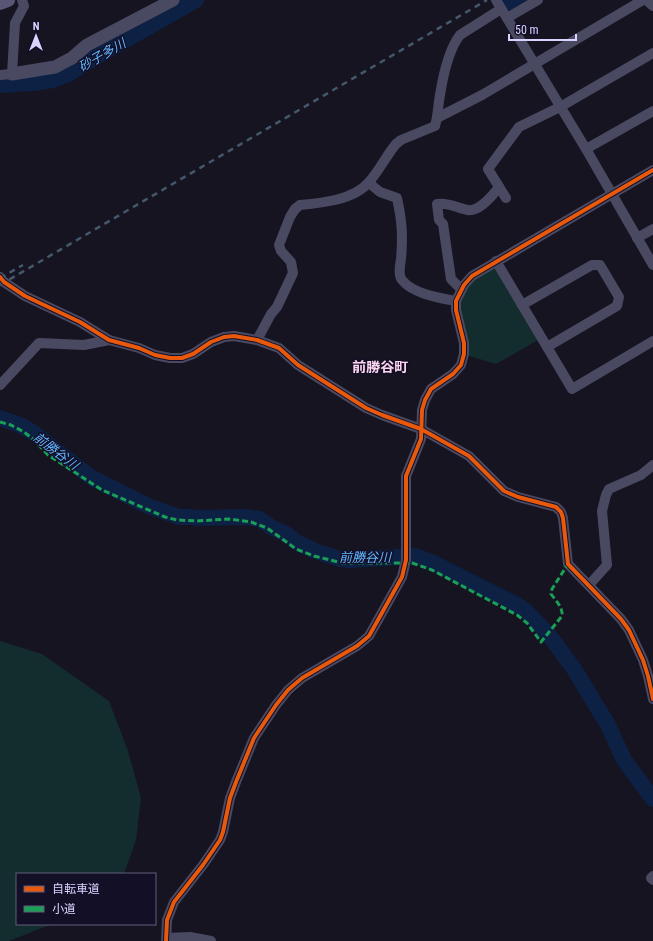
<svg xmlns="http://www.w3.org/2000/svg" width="653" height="941" viewBox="0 0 653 941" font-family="'Roboto Condensed','Noto Sans JP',sans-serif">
	<rect width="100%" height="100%" fill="#161421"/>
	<g fill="#132c2d">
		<polygon points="502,262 540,339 496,364 466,355 458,308 466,285"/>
		<polygon points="0,641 42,654 109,701 128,751 141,798 136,840 124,874 17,874 17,924 52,924 9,941 0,941"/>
	</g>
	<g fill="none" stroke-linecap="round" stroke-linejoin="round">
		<g stroke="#0d2144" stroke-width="16">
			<path d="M505 0C511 4 519 3 524 0"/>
			<polyline points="0,85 32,83 53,80 70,73 99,55 196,0"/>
			<polyline points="0,418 20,425 34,433 92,478 148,506 179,517 191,517 198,518 245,517 259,519 264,522 271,527 288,535 296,542 315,551 340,559 350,560 415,556 431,562 517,605 526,611 549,635 574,669 608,725 624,760 653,799"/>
		</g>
		<g stroke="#4a4962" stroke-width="10">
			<polyline points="496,0 586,149 653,265"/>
			<polyline points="646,0 653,6"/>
			<polyline points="507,18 538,0"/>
			<polyline points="0,75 12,74 15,23 24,6 22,0"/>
			<polyline points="437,118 482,95 643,0"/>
			<polyline points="586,149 653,111"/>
			<path d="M369 183 380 192 397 198C402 221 403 235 401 259 400 265 398 275 402 280 413 294 440 298 456 301"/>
			<polyline points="506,198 488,169 519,127 560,107 653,53"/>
			<polyline points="637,238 653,229"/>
			<polyline points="496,261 572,389 653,341"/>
			<polyline points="0,277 4,282 25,296 80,322 109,340 139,348 155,355 170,358 182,358 193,354 211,342 224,337 234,336 257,340 279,348 298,365 366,408 382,415 421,429 469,456 504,491 518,497 556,507 561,512 563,518 568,564 621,619 629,630 643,660 648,676 653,699"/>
			<path d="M461 289 451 279 443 224 439 220 437 204C449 202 457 208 468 210 479 212 493 195 499 187"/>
			<polyline points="522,305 592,265 600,265 619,297 617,306 547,347"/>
			<path d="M257 340 271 314 277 307 293 273 291 262 281 251 279 245 290 217 295 209 300 205C322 203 354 200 369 182 379 171 386 156 396 144L401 140 435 126C438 116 438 105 440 95 443 76 449 49 460 35L501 9"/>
			<polyline points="0,385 39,343 84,345 109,340"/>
			<polyline points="589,585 607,565 602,511 606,495 609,489 641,475 653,465"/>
			<polyline points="653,876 651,878 653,880"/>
			<polyline points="167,938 190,937 211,941"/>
			<polyline points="166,941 167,920 174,902 203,865 220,840 223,832 230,798 236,782 254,738 276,705 288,690 302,678 357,646 369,636 402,577 406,560 406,476 421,439 422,410 425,400 431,389 453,374 461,365 464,354 464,343 456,310 456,301 464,285 472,276 653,170"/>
		</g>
		<polyline stroke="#4a4962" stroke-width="13" points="12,74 55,67 72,58 87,45 173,0"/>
		<polyline stroke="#575674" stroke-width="14" points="0,3 8,0"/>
		<g stroke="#43596b" stroke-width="2.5" stroke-dasharray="6 5" stroke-linecap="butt">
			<polyline points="0,278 23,265"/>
			<polyline points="0,285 487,0"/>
		</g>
		<path stroke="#1a9f57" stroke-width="3" stroke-dasharray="6 3" stroke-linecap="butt" d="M0 422 11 425 24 432 33 439 48 455 102 490 165 517 177 520 197 521 229 519 251 522 267 528 296 549 314 556 342 563H412L432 570 517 615 527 623 541 642 562 616C563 607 556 601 551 594L552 589 568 564"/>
		<g stroke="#130f26" stroke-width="6">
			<g id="cycleway">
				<polyline points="0,277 4,282 25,296 80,322 109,340 139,348 155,355 170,358 182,358 193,354 211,342 224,337 234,336 257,340 279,348 298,365 366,408 382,415 421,429 469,456 504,491 518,497 556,507 561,512 563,518 568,564 621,619 629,630 643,660 648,676 653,699"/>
				<polyline points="166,941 167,920 174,902 203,865 220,840 223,832 230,798 236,782 254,738 276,705 288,690 302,678 357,646 369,636 402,577 406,560 406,476 421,439 422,410 425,400 431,389 453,374 461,365 464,354 464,343 456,310 456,301 464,285 472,276 653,170"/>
			</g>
		</g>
		<use href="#cycleway" stroke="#e8590c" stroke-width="4"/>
	</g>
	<g text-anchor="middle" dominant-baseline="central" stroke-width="3" stroke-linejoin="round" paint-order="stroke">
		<g font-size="13" font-style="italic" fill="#62b6ff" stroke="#130f26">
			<text transform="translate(102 55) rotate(-30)">砂子多川</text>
			<text transform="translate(56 451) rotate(37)">前勝谷川</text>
			<text x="365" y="557">前勝谷川</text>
		</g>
		<g font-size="14" font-weight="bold" fill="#ffd6f0" stroke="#130f26">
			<text x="380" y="367">前勝谷町</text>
		</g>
	</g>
	<rect x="16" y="873" width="140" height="52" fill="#130f26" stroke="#625e7d"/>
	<rect x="24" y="886" width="20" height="6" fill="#e8590c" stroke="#625e7d"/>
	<text x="52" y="893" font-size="12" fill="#d9d4ff">自転車道</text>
	<rect x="24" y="906" width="20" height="6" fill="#1a9f57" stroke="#625e7d"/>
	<text x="52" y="913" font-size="12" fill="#d9d4ff">小道</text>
	<g transform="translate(36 36)" stroke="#130f26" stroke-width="3" paint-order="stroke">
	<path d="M0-3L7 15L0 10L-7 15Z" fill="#d9d4ff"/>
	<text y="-6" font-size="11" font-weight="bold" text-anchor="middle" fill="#d9d4ff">N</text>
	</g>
	<path d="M509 34v6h67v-6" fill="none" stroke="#d9d4ff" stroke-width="2"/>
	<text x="515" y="34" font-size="12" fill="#d9d4ff" stroke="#130f26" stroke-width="3" paint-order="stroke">50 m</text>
</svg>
